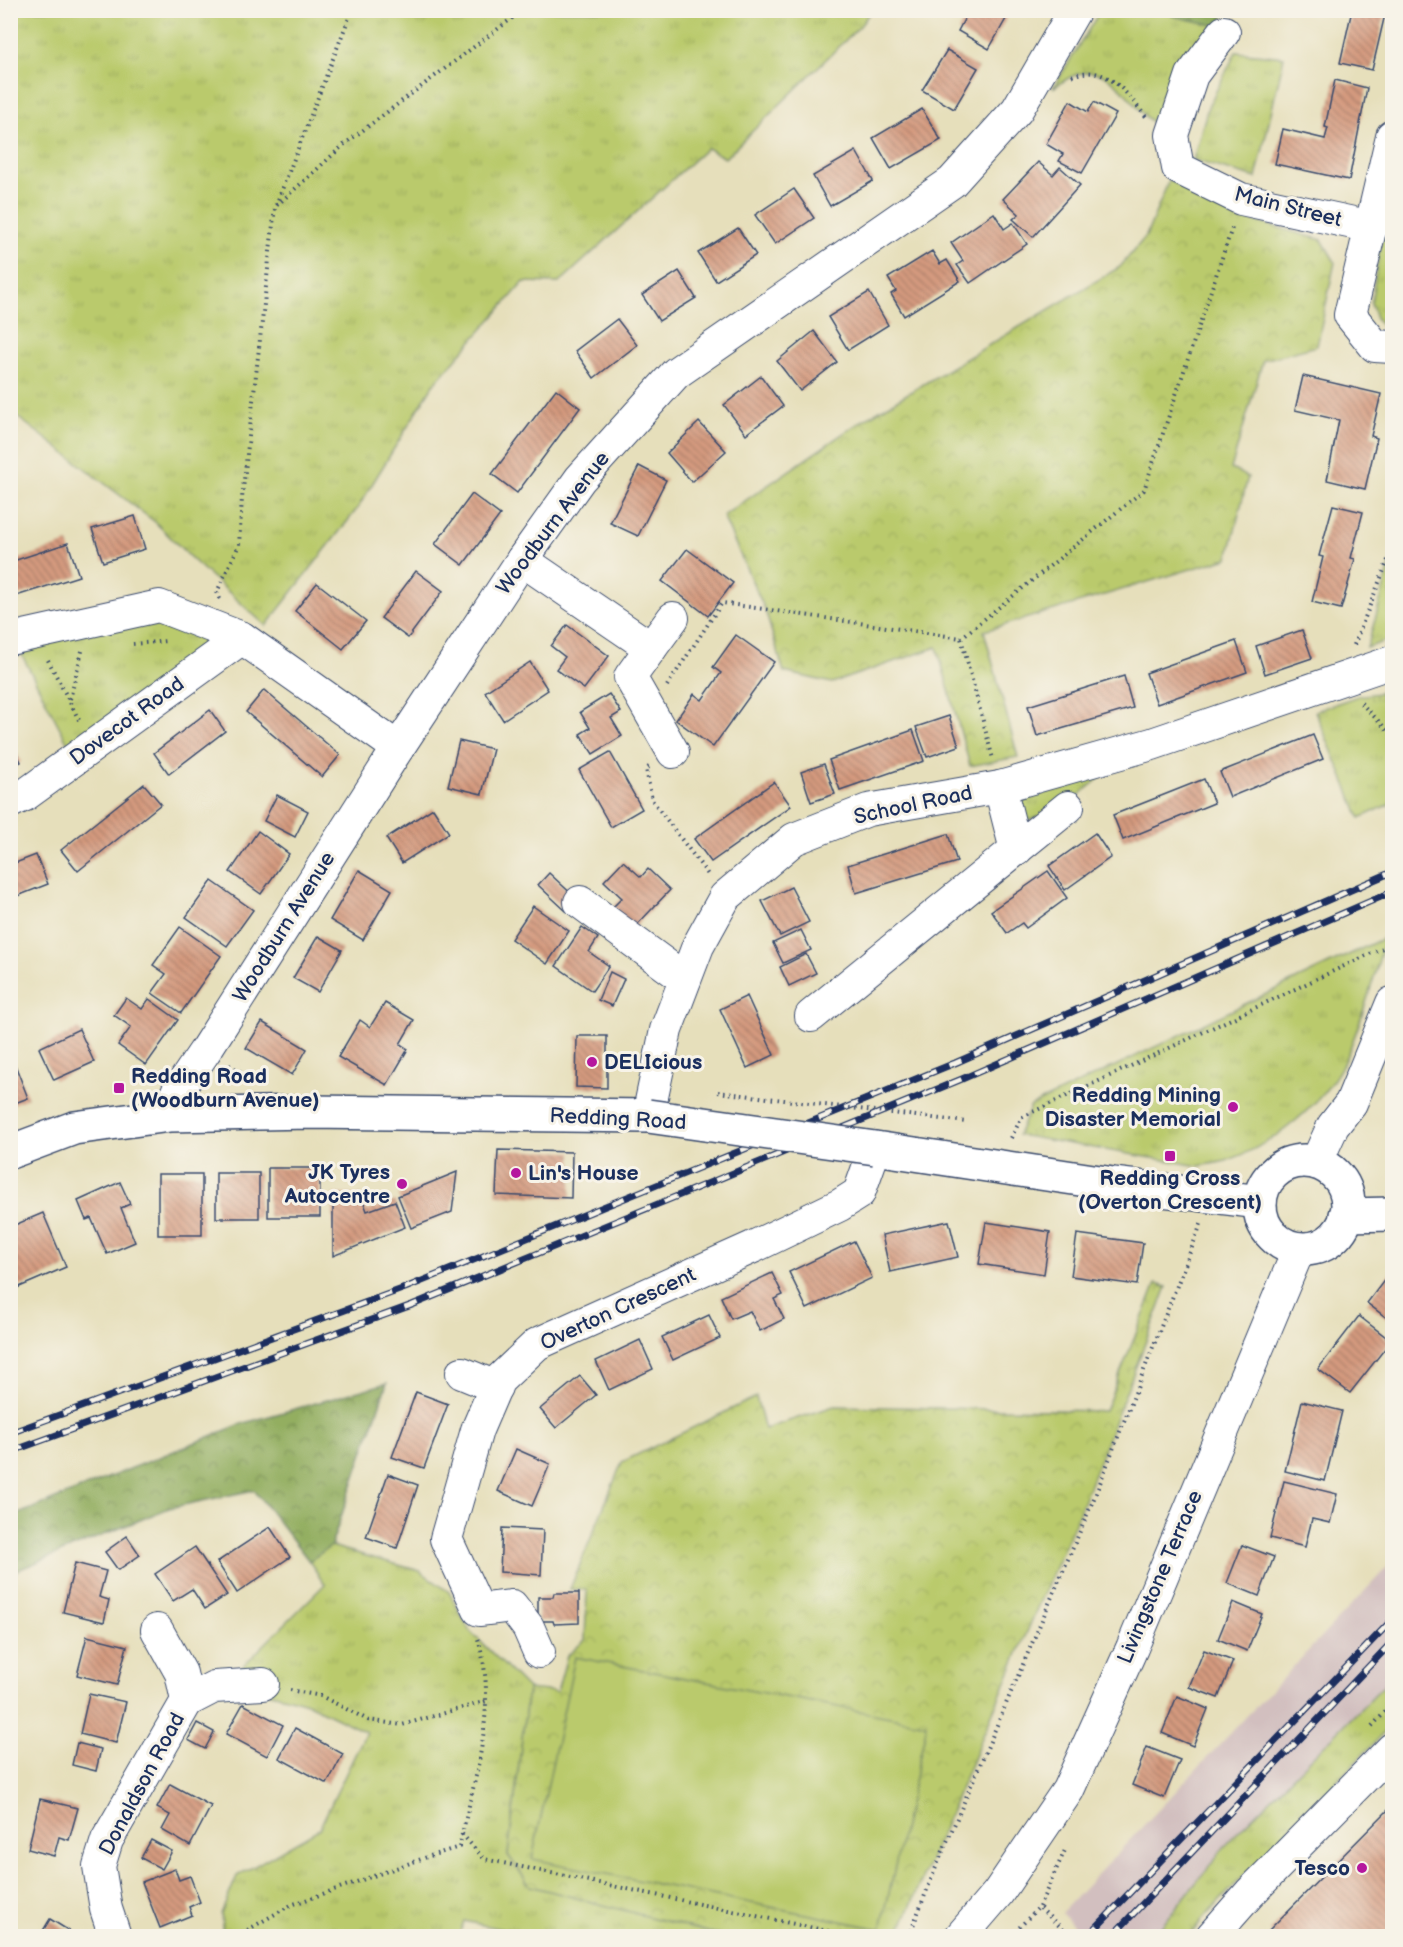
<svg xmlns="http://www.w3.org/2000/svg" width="1403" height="1947" viewBox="0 0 1403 1947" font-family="'Balsamiq Sans',sans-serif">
<defs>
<pattern id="grass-tufts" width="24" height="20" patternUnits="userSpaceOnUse" patternTransform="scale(1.5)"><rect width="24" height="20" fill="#baca6c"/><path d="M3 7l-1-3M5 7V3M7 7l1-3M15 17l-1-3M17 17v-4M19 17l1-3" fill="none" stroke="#9fae60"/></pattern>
<pattern id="forest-crowns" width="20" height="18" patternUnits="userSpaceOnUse" patternTransform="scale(1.5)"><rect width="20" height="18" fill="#93ae60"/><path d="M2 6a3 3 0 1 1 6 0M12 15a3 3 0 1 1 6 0" fill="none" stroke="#778e52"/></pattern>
<pattern id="park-crowns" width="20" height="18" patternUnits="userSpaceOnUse" patternTransform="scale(1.5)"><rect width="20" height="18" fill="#baca6c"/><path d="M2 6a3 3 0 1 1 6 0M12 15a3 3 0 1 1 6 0" fill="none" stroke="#9fae60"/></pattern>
<pattern id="building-back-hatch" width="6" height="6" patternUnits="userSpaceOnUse" patternTransform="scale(1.5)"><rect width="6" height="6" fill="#d49a7e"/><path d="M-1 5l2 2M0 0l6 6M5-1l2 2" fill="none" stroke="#ab7e6a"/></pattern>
</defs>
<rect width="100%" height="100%" fill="#f7f3e8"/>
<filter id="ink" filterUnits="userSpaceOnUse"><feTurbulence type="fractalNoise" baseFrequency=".0167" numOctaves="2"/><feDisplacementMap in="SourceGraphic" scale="12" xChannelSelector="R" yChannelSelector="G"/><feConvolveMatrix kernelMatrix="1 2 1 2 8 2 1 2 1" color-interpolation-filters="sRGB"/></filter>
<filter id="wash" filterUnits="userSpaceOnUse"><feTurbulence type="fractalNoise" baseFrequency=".008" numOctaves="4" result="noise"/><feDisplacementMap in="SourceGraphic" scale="24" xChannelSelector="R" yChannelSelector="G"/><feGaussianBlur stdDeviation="1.35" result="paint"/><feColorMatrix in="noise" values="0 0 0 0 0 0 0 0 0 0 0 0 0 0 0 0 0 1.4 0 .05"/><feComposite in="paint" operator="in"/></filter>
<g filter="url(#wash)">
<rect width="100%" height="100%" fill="#e6dfbb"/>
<path fill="#d2bfbf" d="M 1392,1562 L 1392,1677 L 1229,1841 L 1154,1936 L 1084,1936 L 1061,1913 Z"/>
<g fill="url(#grass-tufts)" stroke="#6a7c65" stroke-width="1.5">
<path d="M 10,11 L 11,10 L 871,11 L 860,26 L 725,158 L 707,148 L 559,283 L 524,282 L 433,385 L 357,509 L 266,626 L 192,559 L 155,522 L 11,412 Z"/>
<path d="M 1100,11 L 1172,11 L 1172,16 L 1219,26 L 1172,135 C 1163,129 1153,124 1145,116 C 1126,95 1106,61 1073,76 C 1066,79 1059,84 1053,88 Z"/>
<path d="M 1236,52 L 1284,57 L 1256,178 L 1193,160 L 1208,107 Z"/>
<path d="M 1392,189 L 1392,335 L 1387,333 L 1376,318 L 1371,303 L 1383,229 Z"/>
<path d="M 1392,559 L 1392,638 L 1367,648 Z"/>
<path d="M 159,606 L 242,638 L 76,759 L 13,638 Z"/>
<path d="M 1392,691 L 1392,803 L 1360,818 L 1315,711 L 1358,696 Z"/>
<path d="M 1107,772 L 1074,799 L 1053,812 L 1019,824 L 1012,796 Z"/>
<path d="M 1386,937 C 1374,975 1363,1019 1347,1055 C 1328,1101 1274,1145 1226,1161 C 1218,1163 1208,1164 1199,1166 L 1018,1135 L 1031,1106 Z"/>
<path d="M 331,1546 L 420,1571 L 449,1592 L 469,1630 L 528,1689 L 508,1855 L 530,1885 L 723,1936 L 533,1936 L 464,1921 L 459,1936 L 223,1936 L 221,1914 L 237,1876 L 319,1829 L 366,1732 L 304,1702 L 228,1681 L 325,1584 L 309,1561 Z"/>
<path d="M 1392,1677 L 1392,1725 L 1231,1889 L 1201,1921 L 1190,1936 L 1154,1936 L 1229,1841 Z"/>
</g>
<g fill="url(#forest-crowns)" stroke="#576e5f" stroke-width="1.5">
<path d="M 1172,11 L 1226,11 L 1219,26 L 1172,16 Z"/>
<path d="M 387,1383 L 331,1546 L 309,1561 L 254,1490 L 169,1508 L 11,1573 L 11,1517 L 241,1424 Z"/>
</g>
<g fill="url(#park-crowns)" stroke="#6a7c65" stroke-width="1.5">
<path d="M 1169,180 L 1236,216 L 1322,240 L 1335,262 L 1317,346 L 1263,360 L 1231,469 L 1248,477 L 1228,558 L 984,631 L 1018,757 L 970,766 L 937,647 L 832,683 L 784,672 L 765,610 L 723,516 L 860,422 L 1120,267 L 1146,236 Z"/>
<path d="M 1156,1284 L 1167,1287 L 1075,1523 L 1038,1606 L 898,1936 L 723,1936 L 530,1886 L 508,1855 L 528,1689 L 557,1692 L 567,1656 L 585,1640 L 587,1590 L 570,1589 L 622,1462 L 756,1397 L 765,1429 L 834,1406 L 1105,1411 Z"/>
</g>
<path fill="#baca6c" stroke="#6a7c65" stroke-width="1.5" d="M 575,1657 L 927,1724 L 881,1929 L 532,1859 Z"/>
<g id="blocks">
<g fill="url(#building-back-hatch)">
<path d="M 969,10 L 1011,10 L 989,49 L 958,31 Z"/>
<path d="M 1352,10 L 1386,10 L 1372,70 L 1340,63 Z"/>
<path d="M 947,50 L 978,68 L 954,109 L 922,90 Z"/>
<path d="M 1335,80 L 1367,88 L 1349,180 L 1275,164 L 1283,129 L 1325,139 L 1328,128 L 1325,127 Z"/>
<path d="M 1070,101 L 1088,112 L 1094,102 L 1116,114 L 1082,173 L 1059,161 L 1063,154 L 1046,144 Z"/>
<path d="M 922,109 L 941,140 L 891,169 L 873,138 Z"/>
<path d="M 856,151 L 873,181 L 830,206 L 813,176 Z"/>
<path d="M 1038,162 L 1053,175 L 1060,167 L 1080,185 L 1033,237 L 1013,219 L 1019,214 L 1003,199 Z"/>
<path d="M 794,189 L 814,218 L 775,244 L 755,215 Z"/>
<path d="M 994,213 L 1004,229 L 1013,223 L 1027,244 L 970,283 L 957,265 L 963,261 L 951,243 Z"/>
<path d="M 738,228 L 756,255 L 716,281 L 698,253 Z"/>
<path d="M 932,251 L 940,264 L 947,260 L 960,281 L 904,316 L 891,294 L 896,291 L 888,278 Z"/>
<path d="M 679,271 L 696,298 L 659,321 L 642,295 Z"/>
<path d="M 869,292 L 888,325 L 848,350 L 828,317 Z"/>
<path d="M 617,319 L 637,345 L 594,378 L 575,351 Z"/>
<path d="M 814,331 L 837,362 L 800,391 L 777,361 Z"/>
<path d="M 761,376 L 783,406 L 746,434 L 724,405 Z"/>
<path d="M 1303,376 L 1381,394 L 1371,436 L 1377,438 L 1365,489 L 1327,480 L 1339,420 L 1295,410 Z"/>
<path d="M 556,389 L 580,408 L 517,493 L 492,474 Z"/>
<path d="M 699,422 L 726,451 L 692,482 L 667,453 Z"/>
<path d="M 639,466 L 666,480 L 638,536 L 610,523 Z"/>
<path d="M 472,494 L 500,515 L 463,565 L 435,544 Z"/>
<path d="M 1333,505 L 1363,512 L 1351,558 L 1355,559 L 1341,609 L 1312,602 L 1323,557 L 1319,556 Z"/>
<path d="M 135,516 L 145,549 L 103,562 L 92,529 Z"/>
<path d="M 68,543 L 79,576 L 10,598 L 10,562 Z"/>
<path d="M 687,549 L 733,583 L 708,616 L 662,581 Z"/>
<path d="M 416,571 L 443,591 L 408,638 L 381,618 Z"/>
<path d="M 317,583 L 366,621 L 343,649 L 295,611 Z"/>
<path d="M 567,625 L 609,656 L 584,689 L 556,669 L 565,657 L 551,646 Z"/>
<path d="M 1302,630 L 1312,658 L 1265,674 L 1256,646 Z"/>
<path d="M 736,635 L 774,662 L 713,747 L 676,720 L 694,694 L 702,700 L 721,673 L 713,667 Z"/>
<path d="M 1236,641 L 1247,672 L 1157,704 L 1146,673 Z"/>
<path d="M 530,662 L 548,690 L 503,720 L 485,692 Z"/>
<path d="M 1124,676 L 1133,708 L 1037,736 L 1028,706 Z"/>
<path d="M 264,690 L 340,755 L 322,777 L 246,712 Z"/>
<path d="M 609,694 L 621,712 L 611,718 L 622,736 L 593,754 L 580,734 L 590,728 L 580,712 Z"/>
<path d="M 210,710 L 225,731 L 169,774 L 154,753 Z"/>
<path d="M 949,716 L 959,746 L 927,757 L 916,727 Z"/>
<path d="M 913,730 L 924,761 L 840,790 L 829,760 Z"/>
<path d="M 1313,735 L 1323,759 L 1230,797 L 1220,772 Z"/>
<path d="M 10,740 L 21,762 L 10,767 Z"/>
<path d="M 459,741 L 493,749 L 482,794 L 448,786 Z"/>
<path d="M 610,752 L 642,809 L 611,827 L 579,770 Z"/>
<path d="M 824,764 L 835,794 L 811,802 L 801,772 Z"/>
<path d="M 1204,779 L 1214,803 L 1123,840 L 1113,815 Z"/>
<path d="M 774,782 L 791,806 L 711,862 L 694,839 Z"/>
<path d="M 144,784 L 161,804 L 78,871 L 61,850 Z"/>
<path d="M 277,795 L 308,811 L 295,837 L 264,821 Z"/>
<path d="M 433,808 L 449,833 L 402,863 L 386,838 Z"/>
<path d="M 258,831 L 289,854 L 261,894 L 230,872 Z"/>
<path d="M 1095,833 L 1111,857 L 1065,890 L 1049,866 Z"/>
<path d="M 948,834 L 957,862 L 856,893 L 848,865 Z"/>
<path d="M 36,855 L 48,884 L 10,899 L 10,865 Z"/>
<path d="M 623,861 L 641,877 L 648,869 L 670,890 L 634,928 L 612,908 L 622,898 L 604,881 Z"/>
<path d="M 359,870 L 392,890 L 363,940 L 330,920 Z"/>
<path d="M 1048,871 L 1067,898 L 1026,928 L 1022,923 L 1007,933 L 991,911 Z"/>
<path d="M 549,873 L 577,899 L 566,911 L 538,885 Z"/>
<path d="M 212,881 L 253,910 L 227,946 L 186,917 Z"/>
<path d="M 791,887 L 809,922 L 780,936 L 762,901 Z"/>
<path d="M 533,906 L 569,931 L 547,964 L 511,939 Z"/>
<path d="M 180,927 L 221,956 L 181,1013 L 152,993 L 166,974 L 153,965 Z"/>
<path d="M 582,927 L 598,938 L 589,952 L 609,966 L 592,991 L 556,966 Z"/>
<path d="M 801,930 L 811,950 L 783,963 L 773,943 Z"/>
<path d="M 318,936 L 342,950 L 318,992 L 293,978 Z"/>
<path d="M 806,954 L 816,973 L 789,986 L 780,967 Z"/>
<path d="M 610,972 L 624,979 L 612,1006 L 598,1000 Z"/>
<path d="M 747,996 L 774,1055 L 747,1068 L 720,1009 Z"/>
<path d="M 126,998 L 142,1009 L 149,999 L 178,1020 L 146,1065 L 118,1045 L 131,1027 L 114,1015 Z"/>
<path d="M 385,1003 L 414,1020 L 400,1044 L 408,1049 L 387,1085 L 338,1057 L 360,1020 L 370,1027 Z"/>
<path d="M 262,1022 L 307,1049 L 292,1075 L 246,1048 Z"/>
<path d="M 79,1029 L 94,1062 L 54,1080 L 39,1048 Z"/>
<path d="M 577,1036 L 607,1036 L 607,1088 L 576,1087 Z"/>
<path d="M 10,1052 L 28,1098 L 10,1105 Z"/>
<path d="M 498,1150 L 572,1152 L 571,1198 L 496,1195 Z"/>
<rect x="268" y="1168" width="52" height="49"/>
<path d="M 457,1172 L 452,1212 L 411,1228 L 398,1196 Z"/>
<rect x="216" y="1173" width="43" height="45"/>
<rect x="158" y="1174" width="44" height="61"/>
<path d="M 120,1182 L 130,1204 L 121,1208 L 135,1242 L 107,1254 L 91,1218 L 86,1220 L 78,1201 Z"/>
<path d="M 333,1194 L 361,1195 L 367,1211 L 395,1201 L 405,1227 L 333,1256 Z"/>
<path d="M 43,1213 L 66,1267 L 10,1291 L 10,1227 Z"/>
<path d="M 949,1221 L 958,1257 L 890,1272 L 882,1235 Z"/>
<path d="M 986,1222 L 1050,1232 L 1044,1274 L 979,1264 Z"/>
<path d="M 1077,1234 L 1143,1243 L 1137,1285 L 1071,1276 Z"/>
<path d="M 854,1241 L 872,1278 L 807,1309 L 789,1272 Z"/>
<path d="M 1392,1270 L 1392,1322 L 1367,1303 Z"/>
<path d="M 772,1273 L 783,1295 L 774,1299 L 784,1319 L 760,1331 L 750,1311 L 731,1319 L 721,1297 Z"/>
<path d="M 709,1315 L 720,1338 L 673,1360 L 662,1337 Z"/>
<path d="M 1359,1316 L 1391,1341 L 1350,1393 L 1318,1369 Z"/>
<path d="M 640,1340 L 653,1369 L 609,1390 L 596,1361 Z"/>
<path d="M 580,1376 L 596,1395 L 556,1428 L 540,1409 Z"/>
<path d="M 416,1392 L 448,1404 L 424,1468 L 392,1457 Z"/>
<path d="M 1302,1401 L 1342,1411 L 1325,1481 L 1285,1471 Z"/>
<path d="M 516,1449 L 550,1464 L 532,1506 L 498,1491 Z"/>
<path d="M 388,1474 L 418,1485 L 397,1548 L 366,1537 Z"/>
<path d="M 1284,1481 L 1337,1494 L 1330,1523 L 1312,1519 L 1305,1547 L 1270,1538 Z"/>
<path d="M 270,1527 L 290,1557 L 237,1593 L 217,1562 Z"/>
<path d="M 502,1528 L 543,1530 L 541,1575 L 500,1572 Z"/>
<path d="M 127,1536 L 140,1555 L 118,1570 L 105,1552 Z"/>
<path d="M 1242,1545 L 1274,1557 L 1259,1596 L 1227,1583 Z"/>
<path d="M 195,1547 L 227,1595 L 205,1609 L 192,1589 L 173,1601 L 155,1574 Z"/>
<path d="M 75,1563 L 106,1571 L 99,1597 L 109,1600 L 104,1622 L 63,1612 Z"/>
<path d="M 554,1593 L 579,1593 L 579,1623 L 554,1624 L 553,1621 L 538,1621 L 538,1597 L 553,1597 Z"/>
<path d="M 1233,1602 L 1262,1614 L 1247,1651 L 1218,1639 Z"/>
<path d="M 87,1636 L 127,1646 L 117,1685 L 77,1675 Z"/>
<path d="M 1204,1650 L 1233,1661 L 1218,1698 L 1189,1687 Z"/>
<path d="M 89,1694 L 126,1702 L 116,1743 L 80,1734 Z"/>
<path d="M 1177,1696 L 1208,1709 L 1193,1746 L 1162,1733 Z"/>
<path d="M 243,1704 L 283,1725 L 267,1756 L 226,1734 Z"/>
<path d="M 197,1723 L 214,1732 L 205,1749 L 188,1740 Z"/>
<path d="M 295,1728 L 343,1754 L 327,1784 L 279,1758 Z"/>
<path d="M 77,1743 L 101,1749 L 96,1771 L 72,1765 Z"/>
<path d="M 1147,1747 L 1180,1760 L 1164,1798 L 1132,1785 Z"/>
<path d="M 170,1784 L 211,1806 L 190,1846 L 162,1830 L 170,1815 L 157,1808 Z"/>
<path d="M 40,1799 L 78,1808 L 69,1840 L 59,1837 L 54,1856 L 28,1849 Z"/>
<path d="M 1392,1806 L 1392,1936 L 1275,1936 L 1269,1930 Z"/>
<path d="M 151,1840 L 172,1851 L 162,1869 L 141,1858 Z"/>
<path d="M 175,1869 L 179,1880 L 190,1876 L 200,1902 L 189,1907 L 192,1915 L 160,1928 L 142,1882 Z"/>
<path d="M 50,1919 L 71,1932 L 68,1936 L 45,1936 L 41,1934 Z"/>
</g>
</g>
</g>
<g filter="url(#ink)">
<use href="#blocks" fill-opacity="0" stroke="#39496c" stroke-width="1.5"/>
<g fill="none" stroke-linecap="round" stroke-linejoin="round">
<g stroke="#39496c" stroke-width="34">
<g id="minor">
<path d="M 1224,32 L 1192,75 L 1172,135 L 1178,168 L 1241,199 L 1372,227"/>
<path d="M 1392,136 L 1350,315 L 1375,346 L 1392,347"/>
<path d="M 522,560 L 651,648 L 630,677 L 673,752"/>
<path d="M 10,639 L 159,606 L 242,638 L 398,748"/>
<path d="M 651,648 L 673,618"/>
<path d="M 1000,787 L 1016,850"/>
<path d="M 10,802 L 25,795 L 242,638"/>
<path d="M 580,902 L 685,979"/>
<path d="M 811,1016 L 1068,807"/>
<path d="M 170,1115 L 177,1092 L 205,1051 L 398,748 L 522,560 L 580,479 L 676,373 L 952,182 L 1017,110 L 1075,10"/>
<path d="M 648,1116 L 666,1030 L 698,946 L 725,897 L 794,839 L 868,810 L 1000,787 L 1152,744 L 1392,662"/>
<path d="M 1316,1163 L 1333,1126 L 1351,1103 L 1392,1003"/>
<path d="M 462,1373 L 496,1387"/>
<path d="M 157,1630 L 181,1673 L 187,1701 L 214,1687 L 263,1684"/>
<path d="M 539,1652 L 528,1627 L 512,1606 L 479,1610 L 446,1539 L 477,1430 L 498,1381 L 537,1344 L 753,1247 L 840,1205 L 859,1193 L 875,1148"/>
<path d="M 115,1936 L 106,1909 L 99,1866 L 107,1840 L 187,1701"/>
<path d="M 961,1936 L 998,1893 L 1068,1790 L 1132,1648 L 1299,1249"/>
<path d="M 1212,1936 L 1250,1893 L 1392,1749"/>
</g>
</g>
<g stroke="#39496c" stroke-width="36">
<g id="major">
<path d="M 875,1148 L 1113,1184 L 1260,1202"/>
<path d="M 10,1152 L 74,1128 L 170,1115 L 309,1112 L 648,1116"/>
<circle cx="1304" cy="1205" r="44"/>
<path d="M 1346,1215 L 1392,1214"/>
</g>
</g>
<g stroke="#39496c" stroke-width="4" stroke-dasharray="1.5 4.5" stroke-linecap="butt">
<path d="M 1072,76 C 1107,62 1127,94 1147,118"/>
<path d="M 276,205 L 352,10"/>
<path d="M 220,599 L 217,592 L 239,545 L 242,498 L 275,207 L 346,143 L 523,10"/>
<path d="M 961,638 L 1144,490 L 1233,225"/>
<path d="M 133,644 L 167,641"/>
<path d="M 1354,645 L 1392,550"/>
<path d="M 48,660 L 80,722"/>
<path d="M 667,686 L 722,603 L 961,638 L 993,759"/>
<path d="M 70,699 L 82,651"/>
<path d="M 1361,703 L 1392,735"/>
<path d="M 649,767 L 646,769 L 652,800 L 709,876"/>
<path d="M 229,1065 L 259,1082"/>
<path d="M 1011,1138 L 1022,1117 L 1389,945"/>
<path d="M 290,1690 L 321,1696 L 368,1720 L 402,1725 L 487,1701"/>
<path d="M 1372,1726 L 1392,1705"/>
<path d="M 462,1834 L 484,1859 L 852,1936"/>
<path d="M 1039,1907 L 1066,1848"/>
<path d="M 237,1936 L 291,1905 L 427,1857 L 459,1847 C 474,1781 499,1707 478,1639"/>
<path d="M 909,1936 L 934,1872 L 1093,1501 L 1201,1224"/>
<path d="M 1011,1936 L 1039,1907 L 1070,1936"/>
<path d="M 1177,1936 L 1183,1929"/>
</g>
<use href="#minor" stroke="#fff" stroke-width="32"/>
<use href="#major" stroke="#fff" stroke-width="33"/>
<g stroke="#1b2f5e" stroke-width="7">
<g id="rail">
<path d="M 10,1433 L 405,1288 L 955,1063 L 1392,872"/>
<path d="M 10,1452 L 412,1305 L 962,1079 L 1392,892"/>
<path d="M 1088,1936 L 1392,1620"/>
<path d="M 1112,1936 L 1392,1642"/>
</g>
</g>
<use href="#rail" stroke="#f7f3e8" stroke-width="4.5" stroke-dasharray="14" stroke-linecap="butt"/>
<g stroke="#39496c" stroke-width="36" stroke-linecap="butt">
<path id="major-bridge" d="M 648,1116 L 875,1148"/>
</g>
<path stroke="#39496c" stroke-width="4" stroke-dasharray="1.5 4.5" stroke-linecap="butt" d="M 718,1092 L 966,1122"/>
<use href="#major-bridge" stroke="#fff" stroke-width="33"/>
</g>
</g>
<g fill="#b5179e" stroke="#f7f3e8" stroke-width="2">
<circle cx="592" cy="1062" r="6"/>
<rect x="113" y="1082" width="12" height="12" rx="3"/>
<circle cx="1233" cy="1107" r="6"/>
<rect x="1164" y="1150" width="12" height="12" rx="3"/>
<circle cx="516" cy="1173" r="6"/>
<circle cx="402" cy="1184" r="6"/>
<circle cx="1362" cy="1868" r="6"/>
</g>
<g text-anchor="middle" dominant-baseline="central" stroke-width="6" stroke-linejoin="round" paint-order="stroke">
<g font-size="21" fill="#1b2f5e" stroke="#f7f3e8">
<text transform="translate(1288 207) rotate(14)">Main Street</text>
<text transform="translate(553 523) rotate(-53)">Woodburn Avenue</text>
<text transform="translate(127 721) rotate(-36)">Dovecot Road</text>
<text transform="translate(913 805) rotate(-12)">School Road</text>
<text transform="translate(284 927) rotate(-58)">Woodburn Avenue</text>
<text transform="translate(618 1119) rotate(3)">Redding Road</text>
<text transform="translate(618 1309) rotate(-25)">Overton Crescent</text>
<text transform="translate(1160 1577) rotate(-67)">Livingstone Terrace</text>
<text transform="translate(142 1784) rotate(-62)">Donaldson Road</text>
</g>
<g font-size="21" font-weight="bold" fill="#1b2f5e" stroke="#f7f3e8" text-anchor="start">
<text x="604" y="1062">DELIcious</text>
<text x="131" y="1076">Redding Road<tspan x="131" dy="24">(Woodburn Avenue)</tspan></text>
<text x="1221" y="1095" text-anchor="end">Redding Mining<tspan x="1221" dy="24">Disaster Memorial</tspan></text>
<text x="390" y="1172" text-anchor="end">JK Tyres<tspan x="390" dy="24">Autocentre</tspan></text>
<text x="528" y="1173">Lin's House</text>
<text x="1170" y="1178" text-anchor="middle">Redding Cross<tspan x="1170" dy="24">(Overton Crescent)</tspan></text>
<text x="1350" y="1868" text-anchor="end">Tesco</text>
</g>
</g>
<rect width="1403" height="1947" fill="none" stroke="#f7f3e8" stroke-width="36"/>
</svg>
